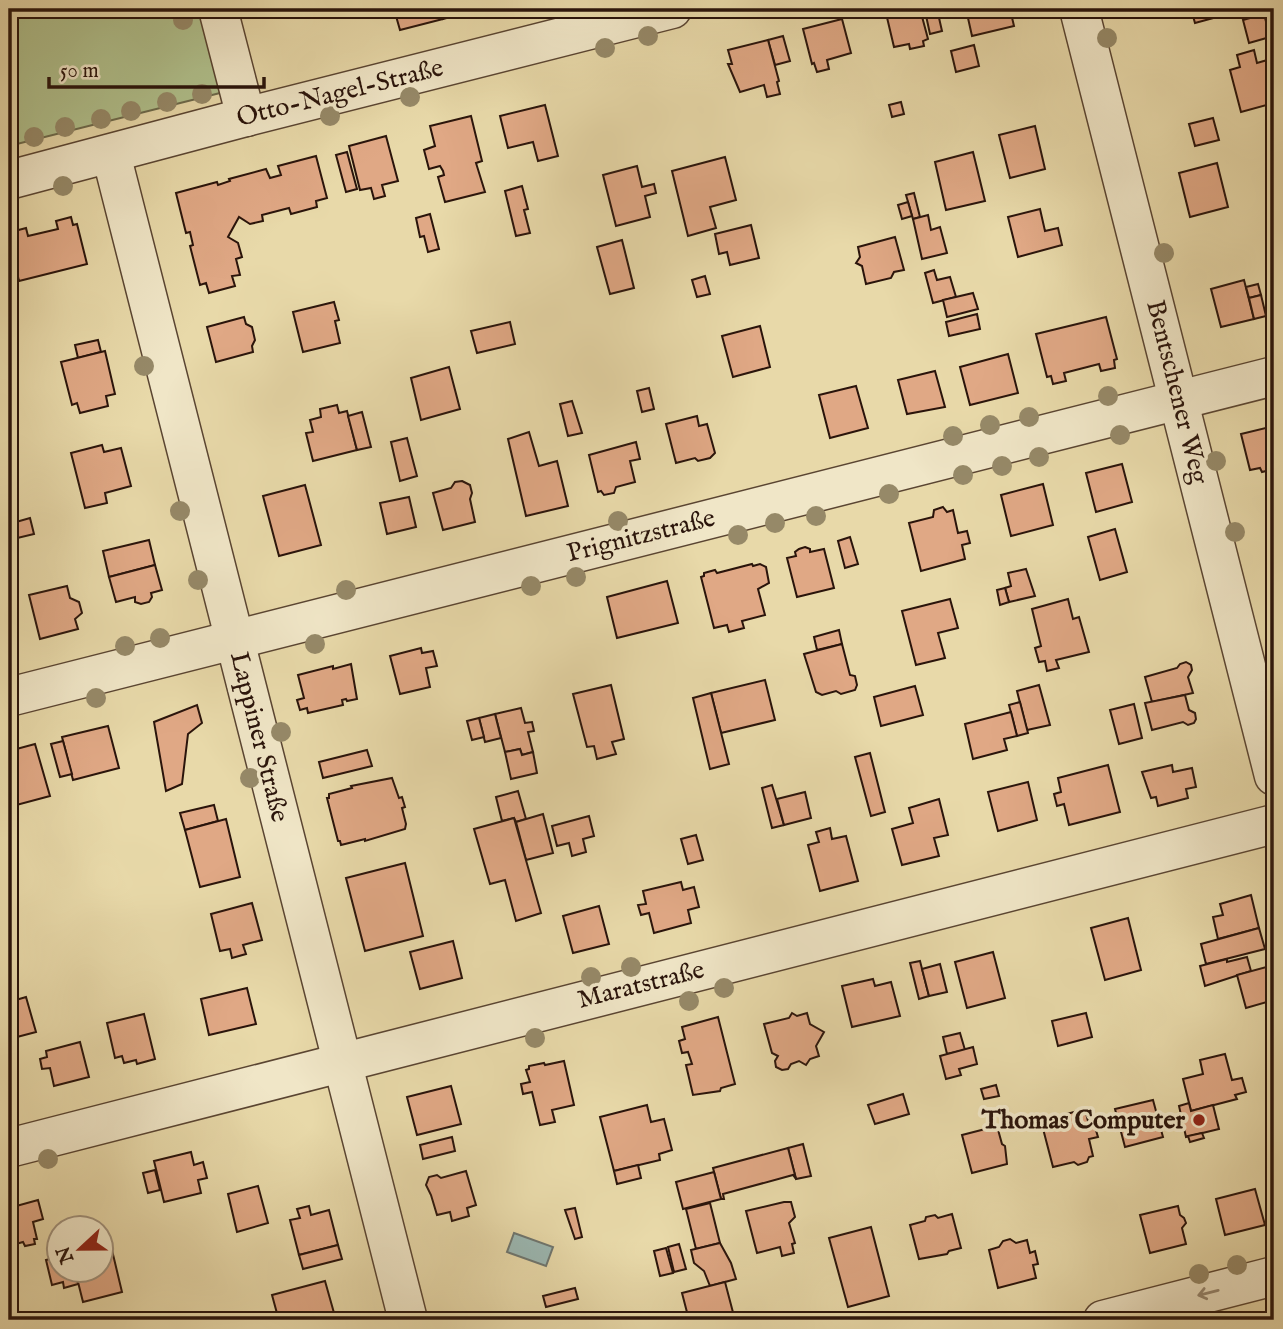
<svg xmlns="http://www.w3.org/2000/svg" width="1283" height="1329" viewBox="0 0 1283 1329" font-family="'IM FELL English',serif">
<rect width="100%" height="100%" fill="#e8d9a9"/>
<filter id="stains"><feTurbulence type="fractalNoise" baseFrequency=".00286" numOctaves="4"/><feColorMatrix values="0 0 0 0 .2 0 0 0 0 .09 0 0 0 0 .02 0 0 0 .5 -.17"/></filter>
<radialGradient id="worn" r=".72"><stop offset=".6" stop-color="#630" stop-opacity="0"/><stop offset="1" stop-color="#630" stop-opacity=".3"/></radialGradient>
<path fill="#b0c08c" stroke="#6d6a4c" stroke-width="2" d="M 9,9 L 207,9 L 228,91 L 9,146 Z"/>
<path fill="#9bb8b3" stroke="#6e7670" stroke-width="2" d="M 514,1233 L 553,1247 L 546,1266 L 507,1252 Z"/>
<g fill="#e0a885" stroke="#2a140b" stroke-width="2">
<path d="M 394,9 L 441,9 L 443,19 L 400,30 Z"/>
<path d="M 441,9 L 457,9 L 458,15 L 443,19 Z"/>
<path d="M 885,9 L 920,9 L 928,39 L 923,41 L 924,46 L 910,49 L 909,44 L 894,47 Z"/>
<path d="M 937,9 L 942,31 L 930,34 L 925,11 Z"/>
<path d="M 966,9 L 1010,9 L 1014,26 L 972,36 Z"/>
<path d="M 1191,9 L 1243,9 L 1243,10 L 1195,23 Z"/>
<path d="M 1264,14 L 1270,37 L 1249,43 L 1243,20 Z"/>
<path d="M 1274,17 L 1274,31 L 1269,33 L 1266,19 Z"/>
<path d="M 842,19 L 851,53 L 827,60 L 829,69 L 817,72 L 814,63 L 812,64 L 803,29 Z"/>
<path d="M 783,36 L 790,61 L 775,65 L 768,40 Z"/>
<path d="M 768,40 L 779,81 L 777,82 L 780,94 L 767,97 L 764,85 L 740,92 L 728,64 L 732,64 L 728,50 Z"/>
<path d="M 974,45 L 979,66 L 956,72 L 951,51 Z"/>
<path d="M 1254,50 L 1257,63 L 1274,58 L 1274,103 L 1241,112 L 1230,70 L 1240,67 L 1237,55 Z"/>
<path d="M 901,102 L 904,114 L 892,117 L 889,105 Z"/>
<path d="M 545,105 L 558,156 L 538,161 L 533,142 L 508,148 L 500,116 Z"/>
<path d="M 471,116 L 482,161 L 476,163 L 485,192 L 445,202 L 438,177 L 444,175 L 443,171 L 440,166 L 429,169 L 424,150 L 435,146 L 430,126 Z"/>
<path d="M 1213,118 L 1219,140 L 1195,146 L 1189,124 Z"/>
<path d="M 1035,126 L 1045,169 L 1010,178 L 999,135 Z"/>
<path d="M 1274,126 L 1274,141 L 1270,142 L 1267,128 Z"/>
<path d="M 386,136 L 398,181 L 382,185 L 385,196 L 374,199 L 371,188 L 360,190 L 349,146 Z"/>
<path d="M 347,152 L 357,189 L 346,192 L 336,155 Z"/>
<path d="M 973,152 L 985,201 L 946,210 L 935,162 Z"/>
<path d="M 316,156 L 327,198 L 316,201 L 317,207 L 291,214 L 289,208 L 262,215 L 263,221 L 250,224 L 239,217 L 228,237 L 238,243 L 242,257 L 236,259 L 240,275 L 232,276 L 235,286 L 209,293 L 206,283 L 200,285 L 190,246 L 193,245 L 190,232 L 186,233 L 176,193 L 217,182 L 218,185 L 230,181 L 229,179 L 266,169 L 270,178 L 281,175 L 278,166 Z"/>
<path d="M 725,157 L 736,200 L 710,207 L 716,228 L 688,236 L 672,171 Z"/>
<path d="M 1217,163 L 1228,207 L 1190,217 L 1179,173 Z"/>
<path d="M 637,166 L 642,187 L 654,184 L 656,193 L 645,196 L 650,217 L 616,226 L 603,175 Z"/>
<path d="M 522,186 L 528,209 L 524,210 L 530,233 L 516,236 L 505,191 Z"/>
<path d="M 914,193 L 920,217 L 913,219 L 906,195 Z"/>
<path d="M 908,202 L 912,216 L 902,219 L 898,205 Z"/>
<path d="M 1040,209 L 1045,231 L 1058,228 L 1062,245 L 1018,257 L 1008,217 Z"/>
<path d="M 430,214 L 439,249 L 428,252 L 424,236 L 420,237 L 416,218 Z"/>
<path d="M 928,215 L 931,230 L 940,227 L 947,253 L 922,259 L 913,219 Z"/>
<path d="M 71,217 L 73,225 L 77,224 L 87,264 L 19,281 L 9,241 L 13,240 L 11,232 L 26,228 L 28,236 L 58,229 L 56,221 Z"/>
<path d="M 751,225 L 759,258 L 730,265 L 727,252 L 719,254 L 715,234 Z"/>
<path d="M 895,237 L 904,270 L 894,272 L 891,278 L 866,284 L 862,266 L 856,263 L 860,257 L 858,247 Z"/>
<path d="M 622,240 L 634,288 L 610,294 L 597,247 Z"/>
<path d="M 934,270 L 937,280 L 950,277 L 956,297 L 933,303 L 925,273 Z"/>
<path d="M 705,276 L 710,294 L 697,297 L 692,280 Z"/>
<path d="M 1244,280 L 1254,319 L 1221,327 L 1211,289 Z"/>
<path d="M 1258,284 L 1261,295 L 1249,298 L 1246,287 Z"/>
<path d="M 973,293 L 978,309 L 947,317 L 943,300 Z"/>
<path d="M 1261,295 L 1266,316 L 1254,319 L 1249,298 Z"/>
<path d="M 334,302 L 339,320 L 335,321 L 340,343 L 303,352 L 293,312 Z"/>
<path d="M 977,314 L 980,329 L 949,336 L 946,322 Z"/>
<path d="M 244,317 L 246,324 L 252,327 L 255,340 L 252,346 L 253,352 L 216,362 L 207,327 Z"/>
<path d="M 1106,317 L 1117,359 L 1114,360 L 1115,368 L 1101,371 L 1099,364 L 1064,373 L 1066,381 L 1053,384 L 1051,376 L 1047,377 L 1036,334 Z"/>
<path d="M 510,322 L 515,344 L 477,353 L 471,331 Z"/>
<path d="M 760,326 L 770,367 L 733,377 L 722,336 Z"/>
<path d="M 98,340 L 101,352 L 78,358 L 75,345 Z"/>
<path d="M 105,351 L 115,394 L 106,396 L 108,406 L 80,413 L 77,403 L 72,405 L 61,362 Z"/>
<path d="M 1008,354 L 1018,393 L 970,405 L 960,367 Z"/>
<path d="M 449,367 L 460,409 L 421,420 L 411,378 Z"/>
<path d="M 935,371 L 945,407 L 907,414 L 898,380 Z"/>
<path d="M 856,386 L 868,428 L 830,438 L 819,395 Z"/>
<path d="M 649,388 L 654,409 L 642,412 L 637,391 Z"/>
<path d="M 572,401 L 582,433 L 568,436 L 560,404 Z"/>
<path d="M 337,405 L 339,413 L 347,411 L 357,450 L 313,461 L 306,433 L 313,432 L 310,420 L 321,417 L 320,409 Z"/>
<path d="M 362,412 L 371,447 L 357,450 L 348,416 Z"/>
<path d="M 697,416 L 699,426 L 707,424 L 715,453 L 710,458 L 698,461 L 695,458 L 676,463 L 666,424 Z"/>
<path d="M 1274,426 L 1274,469 L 1262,472 L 1260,468 L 1250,470 L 1241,434 Z"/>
<path d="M 529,432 L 539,466 L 557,461 L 568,506 L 526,516 L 508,439 Z"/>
<path d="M 407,438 L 417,476 L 400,481 L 391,442 Z"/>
<path d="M 636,442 L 640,459 L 630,461 L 635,482 L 616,487 L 614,493 L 604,495 L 601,491 L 598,492 L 589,455 Z"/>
<path d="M 102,445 L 104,452 L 121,448 L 131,486 L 105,493 L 107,503 L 85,508 L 71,453 Z"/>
<path d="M 1122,464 L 1132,502 L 1096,512 L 1086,473 Z"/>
<path d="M 462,481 L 470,485 L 472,493 L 470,499 L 475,522 L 443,530 L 433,493 L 451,488 L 455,482 Z"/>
<path d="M 1043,484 L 1053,525 L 1011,536 L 1001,495 Z"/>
<path d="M 305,485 L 321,545 L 279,556 L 263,496 Z"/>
<path d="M 409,497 L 416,527 L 387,534 L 380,503 Z"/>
<path d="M 943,507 L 947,512 L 953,510 L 958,533 L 967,531 L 970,543 L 962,545 L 965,559 L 921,571 L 909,523 L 933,517 L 934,510 Z"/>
<path d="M 30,518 L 34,534 L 9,540 L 9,524 Z"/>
<path d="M 1115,529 L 1127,572 L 1100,580 L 1088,537 Z"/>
<path d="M 850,537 L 858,564 L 845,568 L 838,541 Z"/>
<path d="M 149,540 L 155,565 L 109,577 L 103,551 Z"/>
<path d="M 805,547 L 810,549 L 810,552 L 824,549 L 834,588 L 797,597 L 787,558 L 796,556 L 795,552 L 799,549 Z"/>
<path d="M 752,564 L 753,566 L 760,564 L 766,567 L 769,583 L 758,589 L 765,615 L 742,621 L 744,628 L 729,632 L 727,625 L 714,628 L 701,577 L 704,576 L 704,573 L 715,570 L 717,573 Z"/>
<path d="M 155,565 L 162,590 L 151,593 L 152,597 L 149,602 L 141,604 L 135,602 L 135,597 L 116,602 L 109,577 Z"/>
<path d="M 1026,569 L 1035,596 L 1009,602 L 1005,588 L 1011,586 L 1008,573 Z"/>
<path d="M 667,581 L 678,623 L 617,638 L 607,597 Z"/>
<path d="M 67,586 L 70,598 L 79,602 L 82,613 L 75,619 L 78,629 L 40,639 L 29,595 Z"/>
<path d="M 1005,588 L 1009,602 L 1000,605 L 997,590 Z"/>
<path d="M 950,599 L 958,628 L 938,633 L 945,658 L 916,665 L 902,611 Z"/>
<path d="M 1068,599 L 1073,619 L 1079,617 L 1089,652 L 1056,660 L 1059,668 L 1047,671 L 1045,661 L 1039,662 L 1035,648 L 1041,646 L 1032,609 Z"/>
<path d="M 839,630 L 842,644 L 817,650 L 814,637 Z"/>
<path d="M 842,644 L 850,675 L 855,676 L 857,685 L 855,690 L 841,694 L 836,691 L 822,695 L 816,692 L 804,654 Z"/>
<path d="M 421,648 L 422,653 L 433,651 L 437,666 L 426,668 L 430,687 L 400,694 L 390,656 Z"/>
<path d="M 1186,662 L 1191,665 L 1192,670 L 1188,677 L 1193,693 L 1152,702 L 1145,677 L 1177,668 L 1180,664 Z"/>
<path d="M 351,664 L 357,699 L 347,701 L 346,699 L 342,700 L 343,705 L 308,713 L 307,708 L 300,710 L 297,700 L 304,698 L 298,675 L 333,666 L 333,669 Z"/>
<path d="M 765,680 L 775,720 L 721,733 L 711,693 Z"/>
<path d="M 611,685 L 624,739 L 612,742 L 616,754 L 597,759 L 594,746 L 587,747 L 573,694 Z"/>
<path d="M 1039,685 L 1050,725 L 1027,730 L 1017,691 Z"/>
<path d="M 915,686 L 923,715 L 881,726 L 874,697 Z"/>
<path d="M 711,693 L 729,764 L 710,769 L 693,698 Z"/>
<path d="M 1185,695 L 1189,710 L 1195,713 L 1196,719 L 1194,723 L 1188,725 L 1183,722 L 1152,730 L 1145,703 Z"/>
<path d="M 1020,702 L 1028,733 L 1017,736 L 1009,705 Z"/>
<path d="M 1134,704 L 1142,738 L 1119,744 L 1110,710 Z"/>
<path d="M 197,705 L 202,723 L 188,734 L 182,784 L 166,791 L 154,722 Z"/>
<path d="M 521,708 L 525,723 L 532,722 L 534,731 L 528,732 L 533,752 L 522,755 L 520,749 L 505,752 L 495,714 Z"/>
<path d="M 1011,712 L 1017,736 L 1004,739 L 1007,750 L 973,759 L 965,724 Z"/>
<path d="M 495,714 L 501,738 L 485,742 L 479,718 Z"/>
<path d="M 479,718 L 484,737 L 472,740 L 467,721 Z"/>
<path d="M 108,726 L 119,768 L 73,780 L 62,737 Z"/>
<path d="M 63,741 L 72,774 L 60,777 L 51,744 Z"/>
<path d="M 35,744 L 50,796 L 9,807 L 9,751 Z"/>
<path d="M 520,749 L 522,755 L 533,752 L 537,773 L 511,779 L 505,752 Z"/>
<path d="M 367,750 L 372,766 L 323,778 L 319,762 Z"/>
<path d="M 870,753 L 885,812 L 871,816 L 855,757 Z"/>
<path d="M 1108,765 L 1120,812 L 1069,825 L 1064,804 L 1057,806 L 1054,794 L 1061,792 L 1058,778 Z"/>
<path d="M 1172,765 L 1173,772 L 1192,768 L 1196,787 L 1186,789 L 1188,798 L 1158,806 L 1156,797 L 1151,798 L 1142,772 Z"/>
<path d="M 392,778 L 399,798 L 402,797 L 405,807 L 402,808 L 406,824 L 405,829 L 365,841 L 365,839 L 341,845 L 340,841 L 338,841 L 327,798 L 329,798 L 329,794 L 352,788 L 351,786 Z"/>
<path d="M 1028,782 L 1037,820 L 998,831 L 988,792 Z"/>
<path d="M 772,785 L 784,825 L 772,828 L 762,788 Z"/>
<path d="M 518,791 L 526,819 L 516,822 L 514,818 L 502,821 L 496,797 Z"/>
<path d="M 805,792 L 811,818 L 784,825 L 777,799 Z"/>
<path d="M 939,799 L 948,835 L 934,838 L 939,856 L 902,865 L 892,829 L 913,823 L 909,808 Z"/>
<path d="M 214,805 L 218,821 L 185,830 L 180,813 Z"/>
<path d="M 543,814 L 553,853 L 526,860 L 516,822 Z"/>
<path d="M 589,816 L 594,836 L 583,839 L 586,852 L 572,856 L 569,843 L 557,846 L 552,826 Z"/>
<path d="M 514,818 L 541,913 L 516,921 L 505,880 L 490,884 L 474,829 Z"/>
<path d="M 226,819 L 240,877 L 200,887 L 185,830 Z"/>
<path d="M 830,828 L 832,839 L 846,836 L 858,881 L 820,891 L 808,845 L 819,842 L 816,832 Z"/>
<path d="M 696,835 L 703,860 L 688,864 L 681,839 Z"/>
<path d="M 405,863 L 423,936 L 365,951 L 346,878 Z"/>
<path d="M 681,882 L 683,890 L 694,887 L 699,907 L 688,910 L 691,923 L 654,933 L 649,913 L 641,915 L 638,905 L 646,904 L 643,891 Z"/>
<path d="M 1251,895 L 1259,928 L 1218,939 L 1213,917 L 1223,915 L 1220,904 Z"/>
<path d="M 252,903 L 262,940 L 243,945 L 246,954 L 232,958 L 230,949 L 220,951 L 211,914 Z"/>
<path d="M 599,906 L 609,944 L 573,953 L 563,916 Z"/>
<path d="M 1128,918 L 1141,970 L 1105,980 L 1091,928 Z"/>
<path d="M 1259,928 L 1265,949 L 1206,964 L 1201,944 Z"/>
<path d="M 453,941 L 462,978 L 420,989 L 410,952 Z"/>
<path d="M 993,952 L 1005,998 L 967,1008 L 955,962 Z"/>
<path d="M 1247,957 L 1251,971 L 1205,986 L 1200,966 L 1227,959 L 1227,962 Z"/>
<path d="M 920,961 L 929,996 L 919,999 L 910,963 Z"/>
<path d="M 940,964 L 947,992 L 929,996 L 922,969 Z"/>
<path d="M 1274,965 L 1274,1000 L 1246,1008 L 1237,975 Z"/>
<path d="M 873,979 L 875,986 L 891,982 L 900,1016 L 852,1027 L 842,986 Z"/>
<path d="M 247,988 L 256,1024 L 209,1035 L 201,999 Z"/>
<path d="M 26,997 L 36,1032 L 17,1037 L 9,1002 Z"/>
<path d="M 792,1013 L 797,1016 L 807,1013 L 810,1024 L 824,1032 L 816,1046 L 819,1056 L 810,1059 L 806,1065 L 799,1061 L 791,1064 L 788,1069 L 782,1070 L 776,1067 L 775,1061 L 778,1056 L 772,1053 L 764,1024 L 789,1018 Z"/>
<path d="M 1086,1013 L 1092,1037 L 1058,1046 L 1052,1021 Z"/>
<path d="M 144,1014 L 155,1059 L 137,1064 L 136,1060 L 124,1063 L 122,1056 L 115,1058 L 107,1023 Z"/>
<path d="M 718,1017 L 735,1084 L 721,1088 L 720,1091 L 693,1095 L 686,1065 L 692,1064 L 688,1052 L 682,1053 L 679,1041 L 685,1039 L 682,1027 Z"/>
<path d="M 960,1033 L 965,1050 L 947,1054 L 943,1037 Z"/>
<path d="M 80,1042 L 89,1077 L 54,1086 L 50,1068 L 42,1069 L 40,1059 L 47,1057 L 46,1051 Z"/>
<path d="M 973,1047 L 977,1064 L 959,1069 L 961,1075 L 946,1079 L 940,1056 Z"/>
<path d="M 1225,1054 L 1232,1080 L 1242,1078 L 1246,1092 L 1235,1095 L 1237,1099 L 1191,1111 L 1183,1079 L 1203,1074 L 1200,1060 Z"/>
<path d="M 564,1061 L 574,1105 L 552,1110 L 555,1122 L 540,1125 L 532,1092 L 523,1094 L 521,1084 L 530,1082 L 526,1070 L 529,1069 L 529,1066 L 544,1063 L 545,1065 Z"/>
<path d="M 996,1085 L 999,1096 L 984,1099 L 981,1089 Z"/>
<path d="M 451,1086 L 461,1124 L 417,1135 L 407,1097 Z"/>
<path d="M 903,1094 L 909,1114 L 875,1124 L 868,1105 Z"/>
<path d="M 1153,1100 L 1163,1137 L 1125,1147 L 1115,1109 Z"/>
<path d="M 1189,1103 L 1191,1111 L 1213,1105 L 1219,1129 L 1186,1137 L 1179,1106 Z"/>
<path d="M 647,1105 L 651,1122 L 664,1119 L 672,1150 L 659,1154 L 660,1160 L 614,1171 L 600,1117 Z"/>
<path d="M 1085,1109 L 1089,1125 L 1094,1124 L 1098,1137 L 1089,1139 L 1093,1156 L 1089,1157 L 1087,1162 L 1078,1165 L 1074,1162 L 1053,1167 L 1041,1121 Z"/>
<path d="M 997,1126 L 1002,1144 L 1005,1146 L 1007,1164 L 972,1173 L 962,1135 Z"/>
<path d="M 1202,1133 L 1204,1138 L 1190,1142 L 1188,1136 Z"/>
<path d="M 452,1137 L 455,1151 L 423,1159 L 420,1145 Z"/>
<path d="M 803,1144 L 811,1176 L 796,1179 L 788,1148 Z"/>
<path d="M 788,1148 L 796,1179 L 793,1175 L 723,1194 L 724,1199 L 721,1199 L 713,1168 Z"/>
<path d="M 191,1152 L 194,1165 L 203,1162 L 207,1178 L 198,1180 L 201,1193 L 164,1202 L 154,1161 Z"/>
<path d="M 638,1165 L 641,1178 L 617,1184 L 614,1171 Z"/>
<path d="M 155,1170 L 160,1190 L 148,1193 L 143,1173 Z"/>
<path d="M 466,1171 L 476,1205 L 467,1208 L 469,1216 L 452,1221 L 450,1212 L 437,1215 L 431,1195 L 426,1185 L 429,1177 L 437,1175 L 441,1178 Z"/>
<path d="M 714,1172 L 721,1199 L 683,1209 L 676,1182 Z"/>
<path d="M 258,1186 L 268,1223 L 237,1232 L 228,1194 Z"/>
<path d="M 1255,1189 L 1265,1225 L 1225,1235 L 1216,1199 Z"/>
<path d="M 38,1200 L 43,1219 L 33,1222 L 37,1239 L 34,1239 L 35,1244 L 25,1246 L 23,1242 L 9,1246 L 9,1208 Z"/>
<path d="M 784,1202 L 791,1202 L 795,1217 L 789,1223 L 795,1243 L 792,1244 L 794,1253 L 782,1256 L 780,1247 L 757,1253 L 746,1211 Z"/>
<path d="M 710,1203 L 720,1243 L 696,1249 L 686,1209 Z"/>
<path d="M 309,1206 L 311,1215 L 329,1210 L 338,1245 L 299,1255 L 290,1220 L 300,1218 L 297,1209 Z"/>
<path d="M 1178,1206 L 1180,1215 L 1184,1218 L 1186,1223 L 1182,1228 L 1186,1244 L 1150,1253 L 1140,1215 Z"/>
<path d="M 575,1208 L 582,1237 L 575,1239 L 565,1210 Z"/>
<path d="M 952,1214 L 961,1248 L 949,1251 L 947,1254 L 919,1259 L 910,1225 L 925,1221 L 926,1217 L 935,1215 L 938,1218 Z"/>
<path d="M 871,1227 L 889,1296 L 848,1307 L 829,1238 Z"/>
<path d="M 1010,1239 L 1016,1243 L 1027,1240 L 1030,1253 L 1035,1251 L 1038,1264 L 1033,1265 L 1036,1278 L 998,1288 L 989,1250 L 999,1247 L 1003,1241 Z"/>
<path d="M 720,1243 L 731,1263 L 736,1279 L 710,1286 L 704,1271 L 694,1263 L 691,1250 Z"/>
<path d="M 679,1244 L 686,1269 L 674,1272 L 668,1247 Z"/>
<path d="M 338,1245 L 342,1259 L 303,1269 L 299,1255 Z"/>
<path d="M 111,1246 L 122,1292 L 83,1302 L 75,1270 L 102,1270 L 102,1248 Z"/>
<path d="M 666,1248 L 673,1273 L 660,1276 L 654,1251 Z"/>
<path d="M 57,1257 L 60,1270 L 75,1270 L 78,1284 L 64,1288 L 63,1282 L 52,1285 L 46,1260 Z"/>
<path d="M 325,1281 L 336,1320 L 285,1320 L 284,1316 L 278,1317 L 272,1295 Z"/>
<path d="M 725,1282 L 735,1320 L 689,1320 L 682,1293 Z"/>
<path d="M 575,1288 L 578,1299 L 546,1307 L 543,1296 Z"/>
</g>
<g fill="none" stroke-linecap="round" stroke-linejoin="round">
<g stroke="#5a4532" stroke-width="41">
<g id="minor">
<path d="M 218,9 L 246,117"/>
<path d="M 1079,9 L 1274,776"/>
<path d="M 111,154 L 408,1320"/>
<path d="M 9,180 L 246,117 L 672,9"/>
<path d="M 9,697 L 1274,376"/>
<path d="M 9,1148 L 1274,824"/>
<path d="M 1103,1320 L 1274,1276"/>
</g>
</g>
<use href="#minor" stroke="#f0e6c7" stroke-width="38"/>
</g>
<g fill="#968968">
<circle cx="183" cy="20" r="10"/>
<circle cx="648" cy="36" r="10"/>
<circle cx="1107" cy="38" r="10"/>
<circle cx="605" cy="48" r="10"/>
<circle cx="202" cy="94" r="10"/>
<circle cx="410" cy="97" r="10"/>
<circle cx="167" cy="102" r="10"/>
<circle cx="131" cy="111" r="10"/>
<circle cx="330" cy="116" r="10"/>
<circle cx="101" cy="119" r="10"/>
<circle cx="65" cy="127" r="10"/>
<circle cx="34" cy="137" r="10"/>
<circle cx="63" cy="186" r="10"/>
<circle cx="1164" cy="253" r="10"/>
<circle cx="144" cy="366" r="10"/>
<circle cx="1108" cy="396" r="10"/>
<circle cx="1029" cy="417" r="10"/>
<circle cx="990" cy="425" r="10"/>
<circle cx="1120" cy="435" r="10"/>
<circle cx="953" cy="436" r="10"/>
<circle cx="1039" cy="457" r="10"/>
<circle cx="1216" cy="461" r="10"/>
<circle cx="1002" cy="466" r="10"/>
<circle cx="963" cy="475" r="10"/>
<circle cx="889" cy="494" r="10"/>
<circle cx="180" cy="511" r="10"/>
<circle cx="816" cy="516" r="10"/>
<circle cx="618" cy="521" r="10"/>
<circle cx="775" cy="523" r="10"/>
<circle cx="1235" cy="532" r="10"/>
<circle cx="738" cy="535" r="10"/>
<circle cx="576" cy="577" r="10"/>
<circle cx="198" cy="580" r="10"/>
<circle cx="531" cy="586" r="10"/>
<circle cx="346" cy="590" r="10"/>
<circle cx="160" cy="638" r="10"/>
<circle cx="315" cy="644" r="10"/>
<circle cx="125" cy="646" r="10"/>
<circle cx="96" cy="698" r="10"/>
<circle cx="281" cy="732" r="10"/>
<circle cx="250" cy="778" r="10"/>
<circle cx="631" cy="967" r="10"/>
<circle cx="591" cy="977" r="10"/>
<circle cx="724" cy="988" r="10"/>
<circle cx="689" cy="1001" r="10"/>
<circle cx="535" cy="1038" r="10"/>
<circle cx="48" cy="1159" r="10"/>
<circle cx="1237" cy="1265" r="10"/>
<circle cx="1199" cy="1274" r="10"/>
</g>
<defs><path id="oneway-shaft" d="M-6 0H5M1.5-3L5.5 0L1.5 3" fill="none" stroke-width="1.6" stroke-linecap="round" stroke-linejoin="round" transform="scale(1.75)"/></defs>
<use stroke="#978872" href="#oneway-shaft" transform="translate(1208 1293) rotate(166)"/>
<circle fill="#8f2418" stroke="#f0e6c7" stroke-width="2.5" cx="1199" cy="1120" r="7"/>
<g text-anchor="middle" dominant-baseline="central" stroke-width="7" stroke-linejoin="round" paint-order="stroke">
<g font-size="26" fill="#2a140b" stroke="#f0e6c7">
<text transform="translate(340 93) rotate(-14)">Otto-Nagel-Straße</text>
<text transform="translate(1177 392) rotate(76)">Bentschener Weg</text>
<text transform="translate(641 536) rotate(-14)">Prignitzstraße</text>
<text transform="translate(259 737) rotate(76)">Lappiner Straße</text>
<text transform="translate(641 985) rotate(-14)">Maratstraße</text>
</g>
<g font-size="26" font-weight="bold" fill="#2a140b" stroke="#f0e6c7" text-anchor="end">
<text x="1185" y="1120">Thomas Computer</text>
</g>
</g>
<rect width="1283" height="1329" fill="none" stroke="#e8d9a9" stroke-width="35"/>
<rect x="10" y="10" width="1262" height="1308" fill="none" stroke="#2a140b" stroke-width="3.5"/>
<rect x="18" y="18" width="1248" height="1294" fill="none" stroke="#2a140b" stroke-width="2"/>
<g transform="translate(80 1249) rotate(248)"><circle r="33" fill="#f0e6c7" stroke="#a1927c" stroke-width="2"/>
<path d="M0-5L12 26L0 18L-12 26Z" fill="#8f2418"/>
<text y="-10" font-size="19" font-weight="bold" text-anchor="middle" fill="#2a140b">N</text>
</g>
<path d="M49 77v10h215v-10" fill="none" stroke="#2a140b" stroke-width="3.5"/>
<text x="60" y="77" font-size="21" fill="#2a140b" stroke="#f0e6c7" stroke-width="5" paint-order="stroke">50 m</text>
<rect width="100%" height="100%" filter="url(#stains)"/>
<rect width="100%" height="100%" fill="url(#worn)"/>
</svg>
